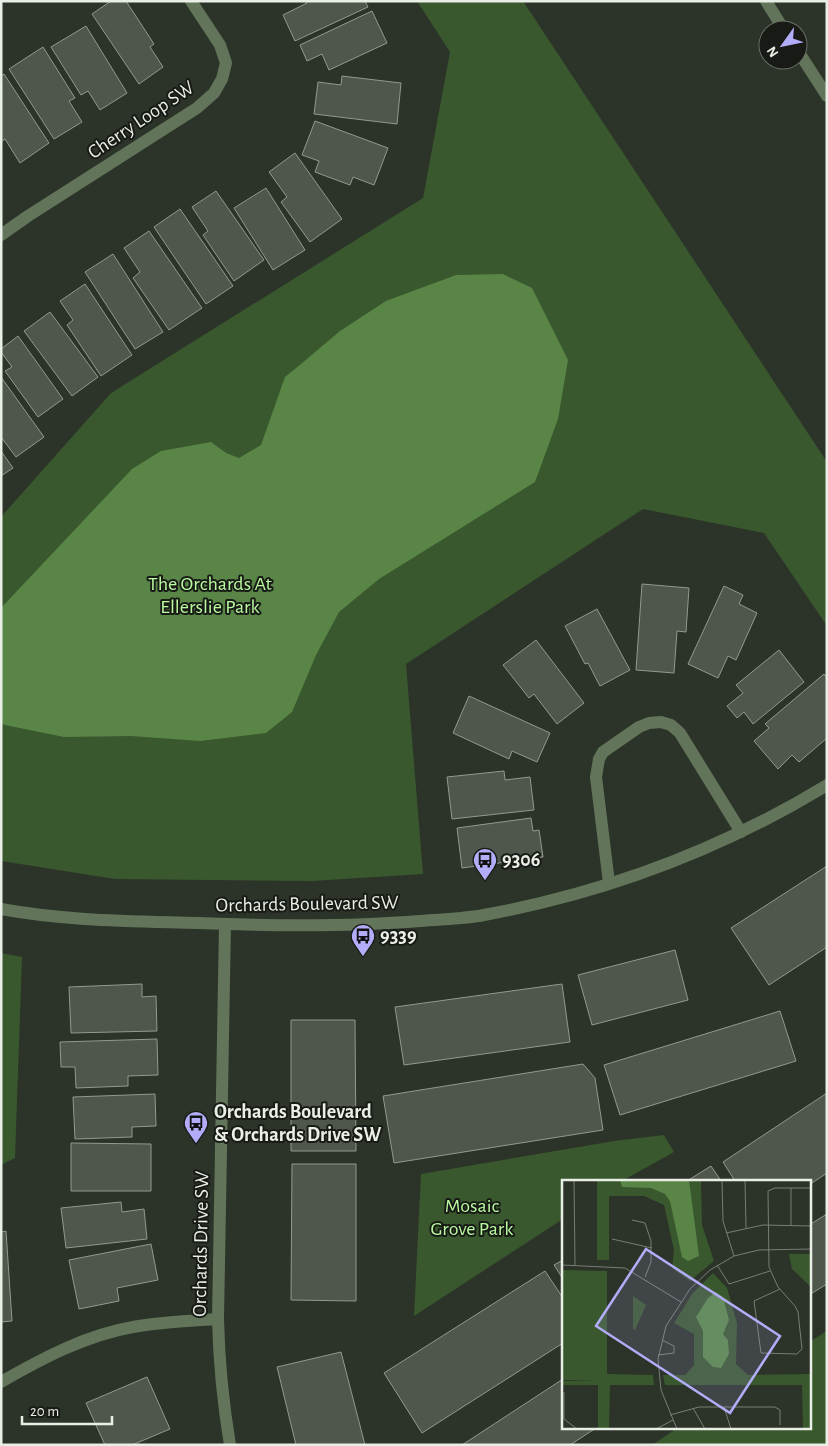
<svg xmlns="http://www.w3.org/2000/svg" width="828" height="1446" viewBox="0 0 828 1446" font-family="'Alegreya Sans',sans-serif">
<rect width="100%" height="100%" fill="#2c3329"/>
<g fill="#39582d">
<path d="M 417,1 L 523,1 L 827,462 L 827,626 L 764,533 L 643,509 L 406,664 L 423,874 L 312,881 L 115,879 L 1,861 L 1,517 L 111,393 L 423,198 L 450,52 Z"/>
<path d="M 1,953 L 22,957 L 15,1158 L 1,1165 Z"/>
<path d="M 664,1135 L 674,1152 L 622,1181 L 563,1181 L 563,1219 L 414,1316 L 421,1174 L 614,1141 Z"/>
<path d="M 827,1331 L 827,1445 L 652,1445 L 679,1427 L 809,1427 L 809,1342 Z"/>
</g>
<path fill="#598647" d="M 503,274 L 532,288 L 568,360 L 558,419 L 535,482 L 379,579 L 339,612 L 316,655 L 292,712 L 266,733 L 200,741 L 131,736 L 64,737 L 5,725 L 1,723 L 1,608 L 132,469 L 161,451 L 211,442 L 226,453 L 239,458 L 261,445 L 285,377 L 301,364 L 340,331 L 386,301 L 456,275 Z"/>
<g fill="#4f574c" stroke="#919a8d">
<path d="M 111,1 L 126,1 L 154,44 L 150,47 L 163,67 L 139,84 L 92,14 Z"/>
<path d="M 306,1 L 365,1 L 368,7 L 295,41 L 283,15 L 307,3 Z"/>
<path d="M 372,11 L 387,43 L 329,70 L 322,54 L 307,61 L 300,45 Z"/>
<path d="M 86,26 L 127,93 L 100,110 L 88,91 L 81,95 L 51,47 Z"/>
<path d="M 43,47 L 75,98 L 69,101 L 82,122 L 54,139 L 9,69 Z"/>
<path d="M 4,74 L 49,143 L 20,163 L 5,139 L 1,142 L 1,76 Z"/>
<path d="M 342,76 L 401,83 L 397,124 L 314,114 L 318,82 L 341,85 Z"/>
<path d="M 315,121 L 388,148 L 374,185 L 353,177 L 350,185 L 315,172 L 319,161 L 302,155 Z"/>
<path d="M 295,153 L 342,219 L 310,242 L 281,202 L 287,197 L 269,172 Z"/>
<path d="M 266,188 L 305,250 L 273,270 L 234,208 Z"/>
<path d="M 216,191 L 264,260 L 234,281 L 203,235 L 208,231 L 192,207 Z"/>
<path d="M 180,209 L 233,286 L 206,304 L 154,227 Z"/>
<path d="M 149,231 L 202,308 L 169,330 L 133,278 L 140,272 L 124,248 Z"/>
<path d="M 113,254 L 163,332 L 135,349 L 85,272 Z"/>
<path d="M 85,284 L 132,355 L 101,376 L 67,325 L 73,320 L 60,301 Z"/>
<path d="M 50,312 L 98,377 L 72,396 L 24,331 Z"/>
<path d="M 18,336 L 63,399 L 38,417 L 5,371 L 12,367 L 1,352 L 1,349 Z"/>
<path d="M 1,377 L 44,437 L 16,457 L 1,437 Z"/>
<path d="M 1,451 L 13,468 L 1,476 Z"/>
<path d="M 642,584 L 689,588 L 686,632 L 677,631 L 674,673 L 636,670 Z"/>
<path d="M 724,586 L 743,595 L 739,604 L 757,613 L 736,660 L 728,656 L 718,678 L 688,664 Z"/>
<path d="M 597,609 L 630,670 L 600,686 L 588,663 L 585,664 L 565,626 Z"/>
<path d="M 536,640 L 584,703 L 557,724 L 534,694 L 529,698 L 503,665 Z"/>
<path d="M 779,650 L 804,682 L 753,724 L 744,712 L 737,718 L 727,706 L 743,693 L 736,685 Z"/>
<path d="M 824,674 L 827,678 L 827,738 L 799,762 L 792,755 L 778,769 L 754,741 L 769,728 L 765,724 Z"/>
<path d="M 469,696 L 550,733 L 537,762 L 512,751 L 509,759 L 453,733 Z"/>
<path d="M 504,771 L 505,780 L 530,777 L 534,810 L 452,819 L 447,777 Z"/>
<path d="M 531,818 L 533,831 L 539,830 L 543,857 L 462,868 L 457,828 Z"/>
<path d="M 827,866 L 827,947 L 769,985 L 731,928 Z"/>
<path d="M 675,950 L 688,1000 L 592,1025 L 578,975 Z"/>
<path d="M 142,984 L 142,997 L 156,996 L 157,1031 L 71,1033 L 69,987 Z"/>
<path d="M 562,984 L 570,1042 L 404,1065 L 395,1007 Z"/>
<path d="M 780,1011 L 796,1061 L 620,1115 L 604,1065 Z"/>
<path d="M 291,1020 L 355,1020 L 356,1151 L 291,1151 Z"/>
<path d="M 157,1039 L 158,1075 L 128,1076 L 128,1086 L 76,1088 L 75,1067 L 61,1067 L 60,1042 Z"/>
<path d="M 583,1064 L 595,1078 L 603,1130 L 394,1163 L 383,1096 Z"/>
<path d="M 827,1093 L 827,1173 L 809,1185 L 809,1181 L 735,1181 L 723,1162 Z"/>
<path d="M 155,1094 L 156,1126 L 132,1127 L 132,1137 L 75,1139 L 73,1097 Z"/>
<path d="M 71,1143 L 151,1144 L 151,1191 L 71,1191 Z"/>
<path d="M 292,1164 L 356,1164 L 356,1301 L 291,1300 Z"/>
<path d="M 711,1166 L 721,1181 L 687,1181 Z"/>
<path d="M 121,1202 L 122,1212 L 144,1209 L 147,1239 L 66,1248 L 61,1208 Z"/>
<path d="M 827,1214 L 827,1284 L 809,1295 L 809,1225 Z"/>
<path d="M 6,1231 L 12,1321 L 1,1322 L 1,1232 Z"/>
<path d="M 151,1244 L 158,1280 L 117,1288 L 119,1301 L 79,1309 L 69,1260 Z"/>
<path d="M 563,1260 L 563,1279 L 554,1265 Z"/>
<path d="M 545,1271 L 563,1298 L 563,1343 L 422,1433 L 384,1373 Z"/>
<path d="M 341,1352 L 365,1445 L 296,1445 L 277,1367 Z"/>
<path d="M 147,1377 L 170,1429 L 132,1445 L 105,1445 L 86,1403 Z"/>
<path d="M 563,1379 L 563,1427 L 596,1428 L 570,1445 L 462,1445 Z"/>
</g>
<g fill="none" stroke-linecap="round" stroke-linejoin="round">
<g stroke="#62755a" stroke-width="12">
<path d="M 766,1 L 784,30"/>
<path d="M 798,51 L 827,96"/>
<path d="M 1,235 L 28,216 L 197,108 L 214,93 L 222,79 L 226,63 L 220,45 L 191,1"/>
<path d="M 609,883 L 596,777 L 599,759 L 603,752 L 639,727 L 649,723 L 661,722 L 671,725 L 680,733 L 741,832"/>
<path d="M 1,1382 C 41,1359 86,1335 133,1327 C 161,1322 189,1321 218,1319"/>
</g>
<g stroke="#62755a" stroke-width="12">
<path d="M 1,909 C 66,921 132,921 198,923 C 272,926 346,927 420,921 C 441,919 464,919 484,915 C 605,893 722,849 827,785"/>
<path d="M 225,924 L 218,1319 C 219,1362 223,1403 230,1445"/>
</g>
</g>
<defs>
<g id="bus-pin" transform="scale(1.25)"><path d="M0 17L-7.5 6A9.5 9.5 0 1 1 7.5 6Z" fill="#b3adf9" stroke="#171a15"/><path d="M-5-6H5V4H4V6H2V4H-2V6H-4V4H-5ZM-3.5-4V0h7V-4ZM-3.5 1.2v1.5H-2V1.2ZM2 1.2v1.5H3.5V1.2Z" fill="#111"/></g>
</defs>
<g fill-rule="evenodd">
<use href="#bus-pin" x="485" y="860"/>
<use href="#bus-pin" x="363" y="936"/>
<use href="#bus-pin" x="196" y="1123"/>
</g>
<g text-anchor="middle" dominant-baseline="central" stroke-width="4" stroke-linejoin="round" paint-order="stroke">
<g font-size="20" fill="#e9eee7" stroke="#171a15">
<text transform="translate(141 120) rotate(-34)">Cherry Loop SW</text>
<text transform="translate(307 904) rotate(-1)">Orchards Boulevard SW</text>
<text transform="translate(201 1244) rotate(-89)">Orchards Drive SW</text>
</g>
<g font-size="20" fill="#b9f9a0" stroke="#171a15">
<text x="210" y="584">The Orchards At<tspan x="210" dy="23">Ellerslie Park</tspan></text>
<text x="472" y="1206">Mosaic<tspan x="472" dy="23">Grove Park</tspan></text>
</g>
<g font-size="20" font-weight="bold" fill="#e9eee7" stroke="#171a15" text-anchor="start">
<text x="502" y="860">9306</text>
<text x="380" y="936">9339</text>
<text x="214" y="1112">Orchards Boulevard<tspan x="214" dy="23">&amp; Orchards Drive SW</tspan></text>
</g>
</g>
<g transform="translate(562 1180)">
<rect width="249" height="249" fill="#2c3329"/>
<path d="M 35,0 L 139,0 L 140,45 L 152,81 L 128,101 L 110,88 L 112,70 L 102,25 L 82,16 L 47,16 L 47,80 L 35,80 ZM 227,74 L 249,74 L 249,107 L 230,89 ZM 0,90 L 45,91 L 45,194 L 91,195 L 92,205 L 48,205 L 47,249 L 36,249 L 36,205 L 0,205 L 0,201 L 35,200 L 0,200 ZM 151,93 L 165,108 L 175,143 L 174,184 L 186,195 L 249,194 L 249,249 L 241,249 L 240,205 L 103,205 L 101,195 L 123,195 L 132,185 L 132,154 L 112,143 L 130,114 ZM 71,116 L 84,125 L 73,150 L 71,149 Z" fill="#39582d"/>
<path d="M 58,0 L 127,0 L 137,76 L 126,81 L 120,77 L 108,21 L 103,14 L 89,8 L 60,7 ZM 154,112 L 161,117 L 167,140 L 161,154 L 166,160 L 167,174 L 159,188 L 151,187 L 141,177 L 141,151 L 134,137 L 146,118 Z" fill="#598647"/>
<path fill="none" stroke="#787e75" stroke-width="1" d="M 12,0 L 13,85M 160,0 L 161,41 L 172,76M 183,0 L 184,48M 70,40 L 83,43 L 89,61 L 89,82 L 83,97M 229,46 L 229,8M 164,53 L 201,45 L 249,46M 50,59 L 90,68M 0,85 L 63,88 L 119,122M 155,85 L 167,104 L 208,91M 218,109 L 192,121 L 199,173 L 235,174 L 240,169 L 236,132 L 233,126 L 216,107 L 207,87 L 206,11 L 213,8 L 249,8M 96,175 L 112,173 L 112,166 L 100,160M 2,212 L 2,239M 162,227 L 169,249M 131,228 L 143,249M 108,235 L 137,227 L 213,227 L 218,230 L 218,245M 2,239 L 15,249M 94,249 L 111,240M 115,249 L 99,210 L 96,179 L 104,146 L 128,109 L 148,90 L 172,76 L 197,70 L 249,69"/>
<path fill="#b3adf9" fill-opacity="0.15" stroke="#b3adf9" stroke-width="2.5" d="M 84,69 L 218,156 L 168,233 L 34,146 Z"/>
<rect width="249" height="249" fill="none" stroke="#e9eee7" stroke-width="2.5"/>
</g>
<rect width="828" height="1446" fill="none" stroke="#e9eee7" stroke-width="5"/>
<g transform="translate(783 45) rotate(237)"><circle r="24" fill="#171a15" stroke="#6b6f69"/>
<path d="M0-4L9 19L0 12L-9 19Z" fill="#b3adf9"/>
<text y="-8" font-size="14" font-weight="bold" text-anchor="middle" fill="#e9eee7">N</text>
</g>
<path d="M22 1416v8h90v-8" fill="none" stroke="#e9eee7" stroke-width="2.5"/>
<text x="30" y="1416" font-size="15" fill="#e9eee7" stroke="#171a15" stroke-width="4" paint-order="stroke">20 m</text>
</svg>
